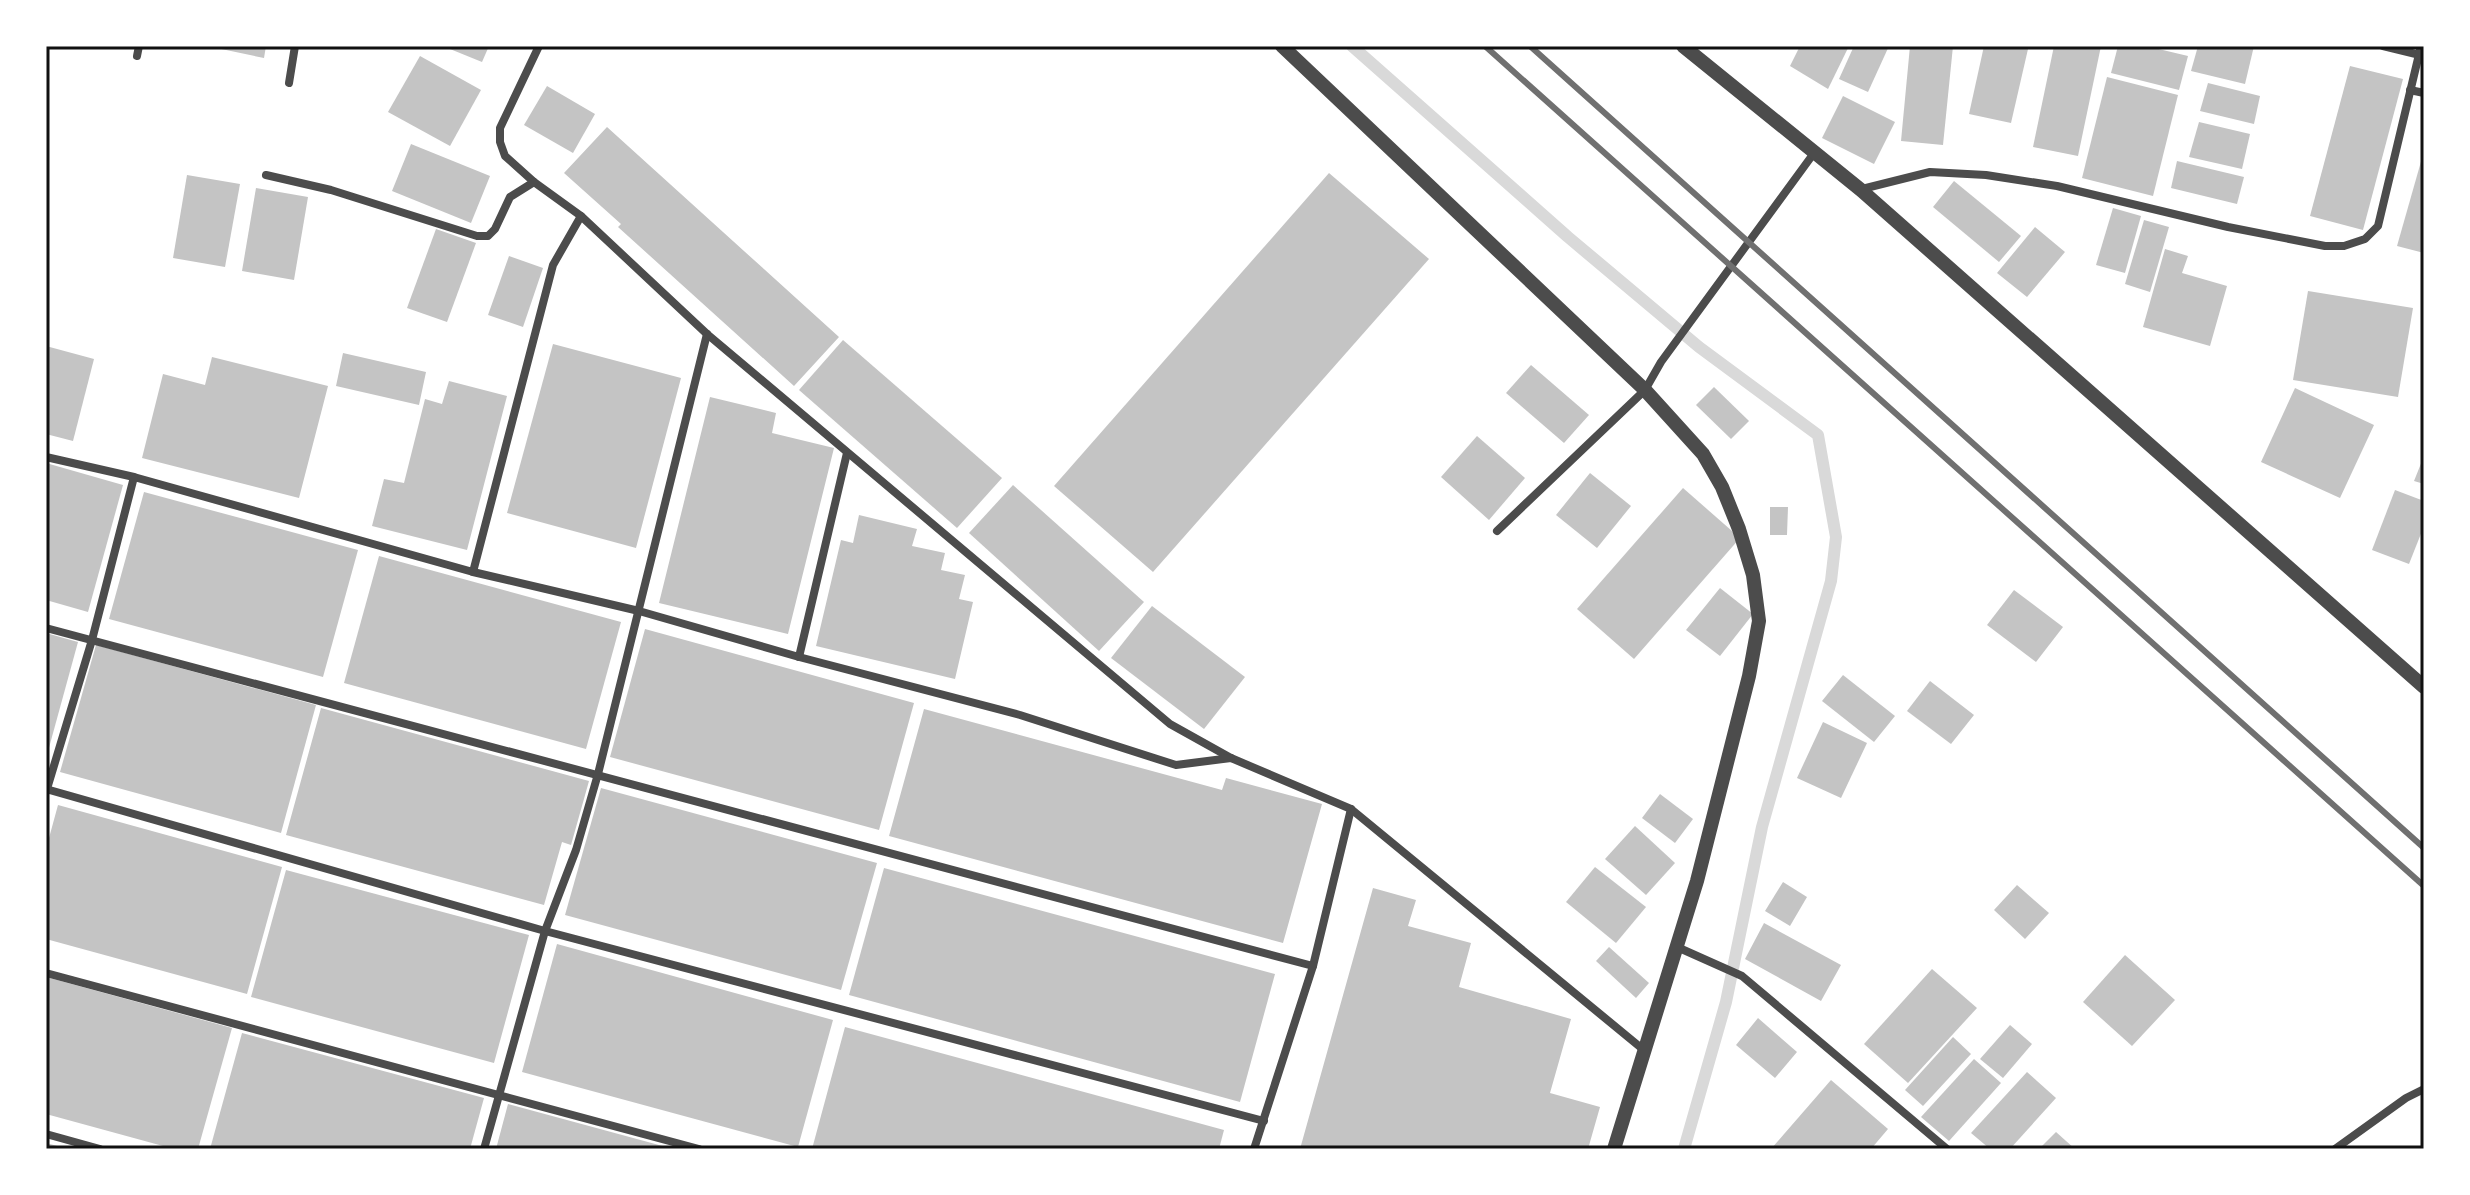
<svg xmlns="http://www.w3.org/2000/svg" width="2470" height="1195" viewBox="0 0 2470 1195" font-family="'Zilla Slab',serif">
<rect width="100%" height="100%" fill="#fff"/>
<g fill="none" stroke-linecap="round" stroke-linejoin="round">
<path stroke="#d9d9d9" stroke-width="12" d="M 1352,46 L 1568,237 L 1699,347 L 1818,435 L 1836,537 L 1831,581 L 1762,827 L 1726,1002 L 1684,1149"/>
</g>
<g fill="#c4c4c4">
<path d="M 207,46 L 266,46 L 264,58 Z"/>
<path d="M 451,46 L 489,46 L 482,62 L 450,49 Z"/>
<path d="M 1800,46 L 1849,46 L 1828,89 L 1790,66 Z"/>
<path d="M 1854,46 L 1889,46 L 1868,92 L 1839,79 Z"/>
<path d="M 1910,46 L 1953,46 L 1943,145 L 1901,141 Z"/>
<path d="M 1984,46 L 2028,49 L 2011,123 L 1969,114 Z"/>
<path d="M 2054,46 L 2101,46 L 2078,156 L 2033,147 Z"/>
<path d="M 2118,46 L 2146,46 L 2188,56 L 2179,90 L 2111,73 Z"/>
<path d="M 2198,46 L 2254,46 L 2245,84 L 2191,71 Z"/>
<path d="M 420,56 L 481,90 L 450,146 L 388,112 Z"/>
<path d="M 2350,66 L 2403,79 L 2363,230 L 2310,216 Z"/>
<path d="M 2107,77 L 2178,95 L 2153,196 L 2082,178 Z"/>
<path d="M 2208,83 L 2260,96 L 2254,124 L 2200,111 Z"/>
<path d="M 547,86 L 595,114 L 573,153 L 524,125 Z"/>
<path d="M 1843,96 L 1895,122 L 1874,164 L 1822,138 Z"/>
<path d="M 2199,122 L 2250,134 L 2242,169 L 2189,157 Z"/>
<path d="M 607,127 L 839,337 L 794,386 L 618,227 L 621,224 L 564,173 Z"/>
<path d="M 411,144 L 490,176 L 471,223 L 392,191 Z"/>
<path d="M 2424,151 L 2424,253 L 2397,246 Z"/>
<path d="M 2177,161 L 2244,177 L 2237,204 L 2171,188 Z"/>
<path d="M 1329,173 L 1429,259 L 1153,572 L 1054,486 Z"/>
<path d="M 187,175 L 240,184 L 225,267 L 173,258 Z"/>
<path d="M 1954,181 L 2021,236 L 1999,262 L 1933,207 Z"/>
<path d="M 256,188 L 308,197 L 294,280 L 242,271 Z"/>
<path d="M 2113,208 L 2141,216 L 2125,273 L 2096,265 Z"/>
<path d="M 2144,220 L 2169,227 L 2150,292 L 2125,284 Z"/>
<path d="M 2035,227 L 2065,252 L 2027,297 L 1997,273 Z"/>
<path d="M 436,229 L 476,243 L 447,322 L 407,308 Z"/>
<path d="M 2165,249 L 2188,256 L 2182,273 L 2227,286 L 2210,346 L 2143,327 Z"/>
<path d="M 509,256 L 543,268 L 523,327 L 488,315 Z"/>
<path d="M 2308,291 L 2413,308 L 2398,397 L 2293,380 Z"/>
<path d="M 843,340 L 1002,478 L 957,528 L 799,390 Z"/>
<path d="M 553,344 L 681,378 L 636,548 L 507,513 Z"/>
<path d="M 46,346 L 94,359 L 73,441 L 46,434 Z"/>
<path d="M 343,353 L 426,372 L 419,405 L 336,386 Z"/>
<path d="M 212,357 L 328,386 L 299,498 L 142,458 L 163,374 L 205,385 Z"/>
<path d="M 1531,365 L 1589,415 L 1564,443 L 1506,393 Z"/>
<path d="M 449,381 L 507,396 L 467,550 L 372,526 L 384,479 L 404,483 L 425,399 L 442,404 Z"/>
<path d="M 1714,387 L 1749,421 L 1731,439 L 1696,405 Z"/>
<path d="M 2295,388 L 2374,425 L 2340,498 L 2261,462 Z"/>
<path d="M 710,397 L 776,413 L 772,433 L 834,448 L 788,634 L 659,603 Z"/>
<path d="M 1477,436 L 1525,478 L 1489,520 L 1441,477 Z"/>
<path d="M 2424,456 L 2424,484 L 2414,481 Z"/>
<path d="M 46,463 L 123,485 L 88,612 L 46,600 Z"/>
<path d="M 1590,473 L 1631,506 L 1597,548 L 1556,515 Z"/>
<path d="M 1013,485 L 1144,602 L 1099,651 L 969,533 Z"/>
<path d="M 1683,488 L 1740,538 L 1634,659 L 1577,609 Z"/>
<path d="M 2395,490 L 2424,501 L 2424,526 L 2409,564 L 2372,550 Z"/>
<path d="M 144,492 L 358,550 L 323,677 L 109,619 Z"/>
<path d="M 1770,507 L 1788,507 L 1787,535 L 1770,535 Z"/>
<path d="M 859,515 L 917,529 L 912,546 L 945,553 L 941,570 L 965,575 L 959,599 L 973,602 L 955,679 L 816,646 L 841,540 L 853,543 Z"/>
<path d="M 379,556 L 621,622 L 586,749 L 344,683 Z"/>
<path d="M 1720,588 L 1753,614 L 1720,656 L 1686,630 Z"/>
<path d="M 2014,590 L 2063,627 L 2036,662 L 1987,625 Z"/>
<path d="M 1152,606 L 1245,677 L 1204,729 L 1111,658 Z"/>
<path d="M 645,629 L 914,703 L 879,830 L 610,757 Z"/>
<path d="M 46,633 L 78,642 L 47,755 L 46,754 Z"/>
<path d="M 96,645 L 316,705 L 281,833 L 60,772 Z"/>
<path d="M 1843,675 L 1895,716 L 1874,742 L 1822,701 Z"/>
<path d="M 1930,681 L 1974,715 L 1951,744 L 1907,711 Z"/>
<path d="M 321,708 L 589,781 L 571,845 L 562,842 L 544,905 L 286,835 Z"/>
<path d="M 924,709 L 1222,790 L 1226,778 L 1322,804 L 1283,943 L 889,836 Z"/>
<path d="M 1823,722 L 1867,743 L 1841,798 L 1797,778 Z"/>
<path d="M 601,788 L 877,863 L 841,990 L 565,915 Z"/>
<path d="M 1660,794 L 1693,819 L 1675,843 L 1642,818 Z"/>
<path d="M 58,805 L 282,867 L 247,994 L 46,939 L 46,849 Z"/>
<path d="M 1635,826 L 1675,863 L 1646,895 L 1605,859 Z"/>
<path d="M 1595,867 L 1646,907 L 1616,943 L 1566,902 Z"/>
<path d="M 884,868 L 1275,974 L 1240,1102 L 849,995 Z"/>
<path d="M 286,870 L 529,935 L 494,1063 L 251,997 Z"/>
<path d="M 1783,882 L 1807,897 L 1790,926 L 1765,911 Z"/>
<path d="M 2017,885 L 2049,913 L 2025,939 L 1994,910 Z"/>
<path d="M 1373,888 L 1416,900 L 1408,926 L 1471,943 L 1459,987 L 1571,1019 L 1550,1093 L 1600,1107 L 1588,1149 L 1300,1149 Z"/>
<path d="M 1764,923 L 1841,965 L 1821,1001 L 1745,959 Z"/>
<path d="M 557,944 L 833,1020 L 798,1147 L 522,1072 Z"/>
<path d="M 1609,947 L 1649,983 L 1636,998 L 1596,961 Z"/>
<path d="M 2125,955 L 2175,1000 L 2132,1046 L 2083,1002 Z"/>
<path d="M 1932,969 L 1977,1008 L 1908,1083 L 1864,1044 Z"/>
<path d="M 46,977 L 232,1028 L 198,1149 L 174,1149 L 46,1114 Z"/>
<path d="M 1758,1018 L 1797,1052 L 1775,1078 L 1736,1045 Z"/>
<path d="M 2010,1025 L 2032,1044 L 2003,1078 L 1980,1059 Z"/>
<path d="M 845,1027 L 1224,1130 L 1219,1149 L 812,1149 Z"/>
<path d="M 242,1033 L 484,1098 L 470,1149 L 210,1149 Z"/>
<path d="M 1953,1037 L 1971,1054 L 1923,1106 L 1905,1090 Z"/>
<path d="M 1974,1059 L 2001,1083 L 1949,1141 L 1921,1117 Z"/>
<path d="M 2027,1072 L 2056,1098 L 2010,1149 L 1990,1149 L 1971,1133 Z"/>
<path d="M 1831,1080 L 1888,1129 L 1871,1149 L 1771,1149 Z"/>
<path d="M 508,1104 L 670,1148 L 669,1149 L 496,1149 Z"/>
<path d="M 2056,1132 L 2075,1149 L 2039,1149 Z"/>
<path d="M 46,1143 L 65,1148 L 65,1149 L 46,1149 Z"/>
</g>
<g fill="none" stroke-linecap="round" stroke-linejoin="round">
<g stroke="#4c4c4c" stroke-width="8">
<path d="M 539,46 L 500,128 L 500,142 L 505,156 L 534,182 L 581,216 L 707,334 L 1170,724 L 1231,758 L 1351,809 L 1645,1051"/>
<path d="M 2383,46 L 2420,55"/>
<path d="M 137,56 L 139,46"/>
<path d="M 289,83 L 295,46"/>
<path d="M 2410,90 L 2424,93"/>
<path d="M 266,175 L 331,190 L 477,236 L 488,236 L 495,229 L 510,197 L 534,182"/>
<path d="M 1862,189 L 1930,172 L 1986,175 L 2057,186 L 2228,227 L 2325,246 L 2344,246 L 2365,239 L 2378,226 L 2421,46"/>
<path d="M 46,457 L 134,477 L 473,572 L 639,611 L 799,657 L 1020,715 L 1176,765 L 1231,758"/>
<path d="M 1497,531 L 1645,390 L 1661,362 L 1814,153"/>
<path d="M 473,572 L 553,265 L 581,216"/>
<path d="M 46,628 L 1313,966"/>
<path d="M 799,657 L 847,453"/>
<path d="M 46,789 L 545,931 L 1264,1121"/>
<path d="M 46,792 L 92,640 L 134,477"/>
<path d="M 1677,947 L 1742,976 L 1947,1149"/>
<path d="M 46,973 L 699,1149"/>
<path d="M 46,1134 L 100,1149"/>
<path d="M 484,1149 L 545,931 L 576,850 L 598,774 L 707,334"/>
<path d="M 1254,1149 L 1313,966 L 1351,809"/>
<path d="M 2335,1149 L 2406,1098 L 2424,1089"/>
</g>
<g stroke="#4c4c4c" stroke-width="14">
<path d="M 1282,46 L 1645,390 L 1703,454 L 1722,487 L 1739,529 L 1753,575 L 1759,621 L 1749,676 L 1697,881 L 1614,1149"/>
<path d="M 1683,46 L 1861,190 L 2424,687"/>
</g>
<g stroke="#707070" stroke-width="6">
<path d="M 1485,46 L 2424,886"/>
<path d="M 1530,46 L 2424,848"/>
</g>
</g>
<rect width="2470" height="1195" fill="none" stroke="#ffffff" stroke-width="96"/>
<rect x="48" y="48" width="2374" height="1099" fill="none" stroke="#111" stroke-width="3"/>
</svg>
